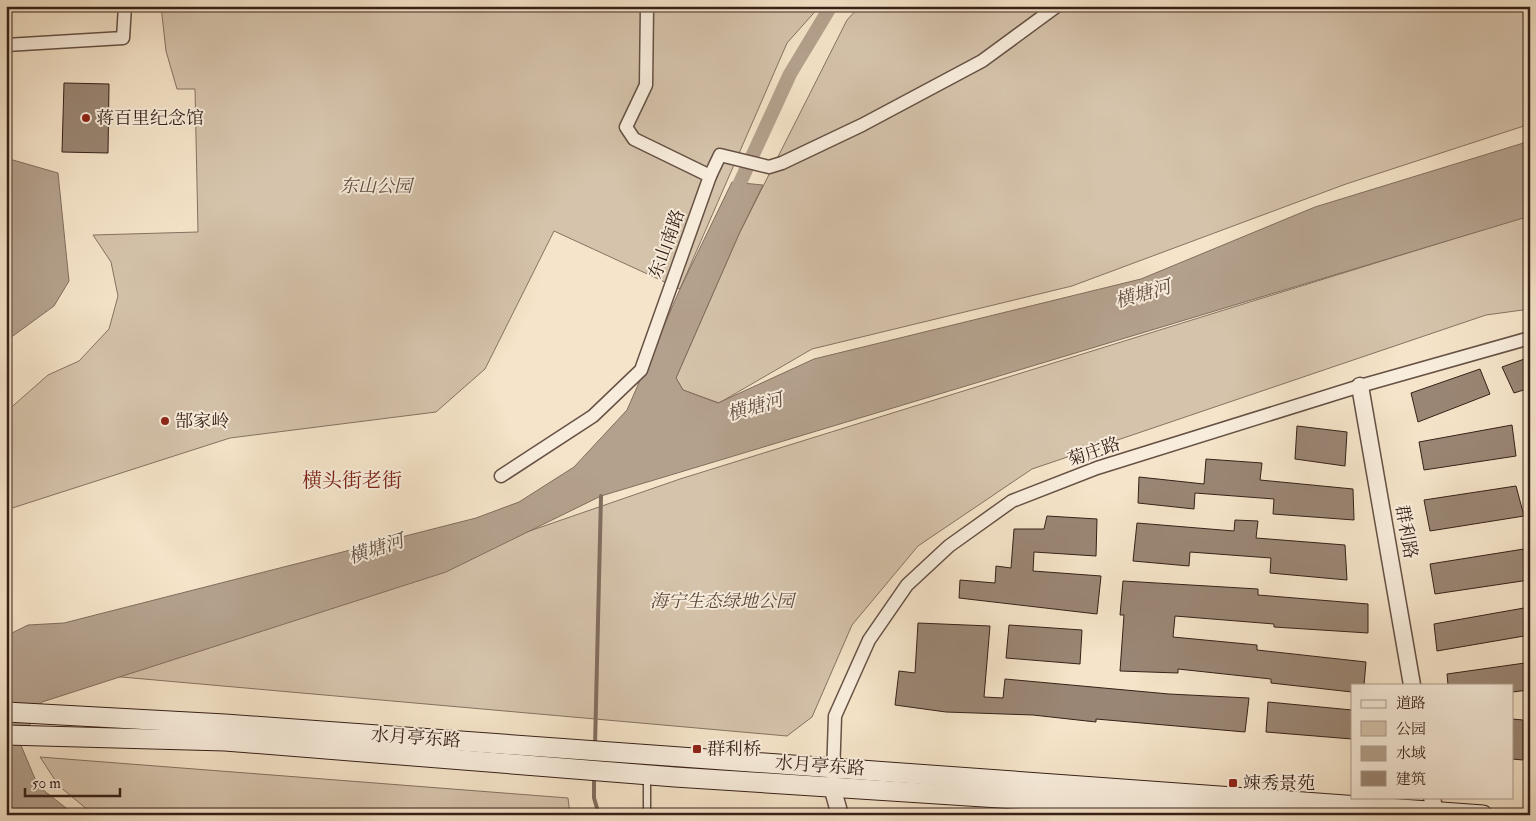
<svg xmlns="http://www.w3.org/2000/svg" width="1536" height="821" viewBox="0 0 1536 821" font-family="'IM FELL Double Pica','Noto Serif SC',serif">
<rect width="100%" height="100%" fill="#f5e4c9"/>
<filter id="stains"><feTurbulence type="fractalNoise" baseFrequency=".004" numOctaves="4"/><feColorMatrix values="0 0 0 0 .2 0 0 0 0 .09 0 0 0 0 .02 0 0 0 .5 -.17"/></filter>
<radialGradient id="worn" r=".72"><stop offset=".6" stop-color="#630" stop-opacity="0"/><stop offset="1" stop-color="#630" stop-opacity=".3"/></radialGradient>
<g fill="#d5c3ab" stroke="#867262">
<path d="M 161,6 L 820,6 L 787,43 L 680,289 L 554,231 L 485,369 L 436,412 L 230,438 L 6,510 L 6,412 L 48,375 L 79,361 L 109,329 L 118,296 L 111,262 L 93,235 L 198,232 L 195,89 L 177,89 L 166,51 Z"/>
<path d="M 860,6 L 1530,6 L 1530,124 L 1346,184 L 1072,286 L 812,349 L 719,403 L 683,390 L 676,378 L 739,234 L 847,20 Z"/>
<path d="M 1530,215 L 1530,309 L 1486,315 L 1032,469 L 918,546 L 852,625 L 812,717 L 787,736 L 110,676 L 680,479 Z"/>
<path d="M 40,757 L 568,798 L 570,815 L 94,815 L 59,786 Z"/>
</g>
<g fill="#b4a18d" stroke="#826d5e">
<path d="M 1530,141 L 1530,216 L 601,496 L 446,572 L 42,702 L 20,743 L 38,786 L 75,815 L 16,815 L 6,809 L 6,636 L 28,625 L 64,623 L 476,518 L 519,502 L 574,467 L 627,410 L 680,289 L 732,182 L 763,185 L 739,234 L 676,378 L 683,390 L 718,403 L 814,359 L 1141,279 L 1315,207 Z"/>
<path d="M 6,158 L 58,173 L 69,281 L 54,306 L 6,341 Z"/>
</g>
<g fill="none" stroke-linecap="round" stroke-linejoin="round">
<g stroke="#826d5e" stroke-width="4">
<path d="M 595,746 L 601,496"/>
<path d="M 594,775 L 594,798 L 599,815"/>
</g>
<path stroke="#b4a18d" stroke-width="14" d="M 733,198 L 790,74 L 831,6"/>
</g>
<g fill="#9a8674" stroke="#372018">
<path d="M 64,83 L 109,84 L 108,153 L 62,152 Z"/>
<path d="M 1530,357 L 1530,388 L 1514,393 L 1502,367 Z"/>
<path d="M 1480,369 L 1490,394 L 1418,422 L 1411,393 Z"/>
<path d="M 1512,425 L 1516,456 L 1424,470 L 1419,442 Z"/>
<path d="M 1297,426 L 1347,432 L 1345,466 L 1295,459 Z"/>
<path d="M 1206,459 L 1262,463 L 1260,480 L 1353,489 L 1354,520 L 1273,514 L 1274,499 L 1195,493 L 1194,509 L 1138,503 L 1139,477 L 1204,484 Z"/>
<path d="M 1516,486 L 1524,516 L 1430,531 L 1424,500 Z"/>
<path d="M 1047,516 L 1097,519 L 1096,556 L 1034,552 L 1033,571 L 1101,576 L 1097,614 L 959,598 L 960,580 L 995,583 L 996,566 L 1011,568 L 1014,529 L 1044,529 Z"/>
<path d="M 1235,520 L 1258,521 L 1256,538 L 1345,545 L 1347,580 L 1270,573 L 1271,558 L 1190,552 L 1189,566 L 1133,561 L 1137,523 L 1234,531 Z"/>
<path d="M 1524,549 L 1529,580 L 1435,594 L 1430,564 Z"/>
<path d="M 1123,581 L 1258,589 L 1258,595 L 1368,604 L 1368,633 L 1274,627 L 1274,624 L 1175,616 L 1173,637 L 1257,645 L 1257,650 L 1366,662 L 1364,685 L 1352,685 L 1352,692 L 1271,683 L 1271,679 L 1178,669 L 1178,673 L 1120,671 L 1124,615 L 1120,615 Z"/>
<path d="M 1524,608 L 1530,626 L 1530,635 L 1437,651 L 1434,624 Z"/>
<path d="M 918,623 L 990,626 L 984,697 L 1003,698 L 1005,679 L 1169,694 L 1249,698 L 1245,732 L 1096,719 L 1096,722 L 1033,715 L 946,712 L 895,705 L 899,671 L 915,673 Z"/>
<path d="M 1009,625 L 1082,630 L 1080,664 L 1006,658 Z"/>
<path d="M 1525,663 L 1529,690 L 1512,692 L 1512,685 L 1448,685 L 1447,674 Z"/>
<path d="M 1268,702 L 1352,710 L 1352,739 L 1266,732 Z"/>
<path d="M 1512,719 L 1523,720 L 1523,760 L 1512,759 Z"/>
</g>
<g fill="none" stroke-linecap="round" stroke-linejoin="round">
<g stroke="#665144" stroke-width="9">
<path id="service" d="M 647,778 L 647,815"/>
</g>
<g stroke="#665144" stroke-width="15">
<g id="minor">
<path d="M 6,45 L 123,38 L 125,6"/>
<path d="M 710,176 L 720,155 L 769,167 L 782,163 L 862,125 L 982,61 L 1057,6"/>
<path d="M 501,476 L 593,416 L 641,370 L 710,176 L 634,139 L 626,127 L 646,85 L 647,6"/>
<path d="M 833,776 L 835,716 L 869,640 L 907,585 L 949,546 L 1012,501 L 1097,468 L 1360,386 L 1530,338"/>
</g>
</g>
<g stroke="#665144" stroke-width="19">
<g id="tertiary">
<path d="M 1360,386 L 1412,685"/>
<path d="M 832,787 L 840,815"/>
<path d="M 1432,797 L 1435,815"/>
</g>
</g>
<g stroke="#372018" stroke-width="21">
<g id="secondary">
<path d="M 6,712 L 225,724 L 1483,815"/>
<path d="M 6,735 L 225,741 L 675,777 L 1263,815"/>
</g>
</g>
<use href="#service" stroke="#f8eddc" stroke-width="6"/>
<use href="#minor" stroke="#f8eddc" stroke-width="12"/>
<use href="#tertiary" stroke="#f8eddc" stroke-width="16"/>
<use href="#secondary" stroke="#f8eddc" stroke-width="19"/>
</g>
<g fill="#8f2418" stroke="#f8eddc" stroke-width="2">
<circle cx="86" cy="118" r="5"/>
<circle cx="165" cy="421" r="5"/>
<rect x="692" y="744" width="10" height="10" rx="2.5"/>
<rect x="1228" y="778" width="10" height="10" rx="2.5"/>
</g>
<g text-anchor="middle" dominant-baseline="central" stroke-width="4" stroke-linejoin="round" paint-order="stroke">
<g font-size="18" fill="#372018" stroke="#f8eddc" text-anchor="start">
<text x="96" y="118">蒋百里纪念馆</text>
<text x="175" y="421">郜家岭</text>
<text x="707" y="749">群利桥</text>
<text x="1243" y="783">竦秀景苑</text>
</g>
<g font-size="18" font-style="italic" fill="#5e493d" stroke="#f8eddc">
<text x="376" y="186">东山公园</text>
<text x="722" y="601">海宁生态绿地公园</text>
</g>
<g font-size="18" fill="#372018" stroke="#f8eddc">
<text transform="translate(667 244) rotate(-70)">东山南路</text>
<text transform="translate(1094 452) rotate(-19)">菊庄路</text>
<text transform="translate(1406 532) rotate(80)">群利路</text>
<text transform="translate(416 738) rotate(4)">水月亭东路</text>
<text transform="translate(820 766) rotate(4)">水月亭东路</text>
</g>
<g font-size="19" font-style="italic" fill="#634d41" stroke="#f8eddc">
<text transform="translate(1143 294) rotate(-16)">横塘河</text>
<text transform="translate(755 407) rotate(-16)">横塘河</text>
<text transform="translate(376 549) rotate(-18)">横塘河</text>
</g>
<g font-size="20" fill="#7a1f14" stroke="#f8eddc">
<text x="352" y="480">横头街老街</text>
</g>
</g>
<rect width="1536" height="821" fill="none" stroke="#f5e4c9" stroke-width="25"/>
<rect x="8" y="8" width="1521" height="806" fill="none" stroke="#372018" stroke-width="2.5"/>
<rect x="12" y="12" width="1511" height="796" fill="none" stroke="#372018"/>
<rect x="1351" y="684" width="162" height="115" fill="#f8eddc" stroke="#ab9b8e"/>
<rect x="1361" y="700" width="25" height="8" fill="#f8eddc" stroke="#ab9b8e"/>
<text x="1396" y="708" font-size="15" fill="#372018">道路</text>
<rect x="1361" y="721" width="25" height="15" fill="#d5c3ab" stroke="#ab9b8e"/>
<text x="1396" y="734" font-size="15" fill="#372018">公园</text>
<rect x="1361" y="746" width="25" height="15" fill="#b4a18d" stroke="#ab9b8e"/>
<text x="1396" y="758" font-size="15" fill="#372018">水域</text>
<rect x="1361" y="771" width="25" height="15" fill="#9a8674" stroke="#ab9b8e"/>
<text x="1396" y="784" font-size="15" fill="#372018">建筑</text>
<path d="M25 788v8h95v-8" fill="none" stroke="#372018" stroke-width="2.5"/>
<text x="32" y="788" font-size="15" fill="#372018" stroke="#f8eddc" stroke-width="4" paint-order="stroke">50 m</text>
<rect width="100%" height="100%" filter="url(#stains)"/>
<rect width="100%" height="100%" fill="url(#worn)"/>
</svg>
